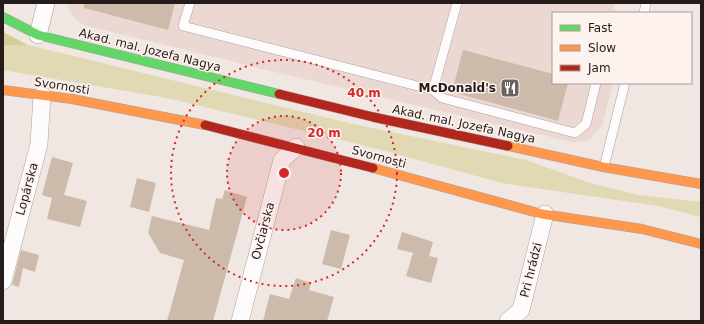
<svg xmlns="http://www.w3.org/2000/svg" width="704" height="324" viewBox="0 0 704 324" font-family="'DejaVu Sans',sans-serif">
<rect width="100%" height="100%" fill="#f0e6e2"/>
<path fill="#ecd8d2" d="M 67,3 L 614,3 L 613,9 L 622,13 L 553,13 L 553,83 L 613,83 L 602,126 L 590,139 L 580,142 L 572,142 L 283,74 L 84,25 L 76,20 L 71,13 Z"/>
<path fill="#e0d9b4" d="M 3,45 L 28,45 L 353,124 L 526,160 L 593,184 L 639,195 L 701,202 L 701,217 L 658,206 L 502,183 L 378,149 L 167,98 L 3,70 Z"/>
<path fill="#d5cd94" d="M 3,32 L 28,45 L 3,45 Z"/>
<g fill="#cba">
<path d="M 84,3 L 175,3 L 168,30 L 84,8 Z"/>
<path d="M 463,50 L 553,74 L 553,83 L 568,83 L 558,121 L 452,92 Z"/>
<path d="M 52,157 L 73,163 L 64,195 L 87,201 L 80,227 L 47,219 L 52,198 L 42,195 Z"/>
<path d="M 137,178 L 156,183 L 149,212 L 130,207 Z"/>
<path d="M 225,190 L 247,197 L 213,321 L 167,321 L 184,260 L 160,253 L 148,233 L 152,216 L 209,230 L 216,198 L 222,199 Z"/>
<path d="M 331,230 L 350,235 L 341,269 L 322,264 Z"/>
<path d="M 402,232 L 433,242 L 429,256 L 438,258 L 431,283 L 406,276 L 413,253 L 397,249 Z"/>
<path d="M 21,250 L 39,255 L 35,272 L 23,268 L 19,287 L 12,285 Z"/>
<path d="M 296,278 L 311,283 L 309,290 L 334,297 L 327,321 L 263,321 L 270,294 L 289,299 Z"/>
</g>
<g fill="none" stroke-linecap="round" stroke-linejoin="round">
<g stroke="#aaa29f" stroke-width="10">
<g id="lane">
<path d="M 190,3 L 183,26 L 433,90 L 457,3"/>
<path d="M 644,13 L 646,3"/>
<path d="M 433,90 L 442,98 L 575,133 L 586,124 L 596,83"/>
<path d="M 604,167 L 625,83"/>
</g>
</g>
<g stroke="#aaa29f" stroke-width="18">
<g id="street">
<path d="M 38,35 L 46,3"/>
<path d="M 3,281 L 39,144 L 42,95"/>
<path d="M 240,321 L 282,160 L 296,147"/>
<path d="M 508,321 L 521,310 L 545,214"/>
</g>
</g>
<g stroke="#aaa29f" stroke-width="10">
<path id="fast" d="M 3,17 L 38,35 L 279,94"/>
</g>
<g stroke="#aaa29f" stroke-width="10">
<g id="slow">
<path d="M 3,90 L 72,99 L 205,125"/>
<path d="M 508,146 L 603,167 L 701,184"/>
<path d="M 373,168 L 542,214 L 642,229 L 701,244"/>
</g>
</g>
<g stroke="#aaa29f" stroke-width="10">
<g id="jam">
<path d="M 279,94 L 373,117 L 508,146"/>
<path d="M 205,125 L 373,168"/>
</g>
</g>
<use href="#lane" stroke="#fdfbfb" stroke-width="9"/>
<use href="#street" stroke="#fdfbfb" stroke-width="17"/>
<use href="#fast" stroke="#63d668" stroke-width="9"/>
<use href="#slow" stroke="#ff974d" stroke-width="9"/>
<use href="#jam" stroke="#b3261e" stroke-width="9"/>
</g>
<circle cx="284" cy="173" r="57" fill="#d62828" fill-opacity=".12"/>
<g fill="none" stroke="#d62828" stroke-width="2" stroke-dasharray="2 4">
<circle cx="284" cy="173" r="57"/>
<circle cx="284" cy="173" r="113"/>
</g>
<defs>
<g id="restaurant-square" transform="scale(1)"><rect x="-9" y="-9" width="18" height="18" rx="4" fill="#6b6360" stroke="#fef2ee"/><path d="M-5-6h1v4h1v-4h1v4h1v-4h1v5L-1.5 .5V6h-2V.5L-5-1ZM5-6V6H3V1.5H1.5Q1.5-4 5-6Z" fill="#fff"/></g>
</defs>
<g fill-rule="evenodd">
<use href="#restaurant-square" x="510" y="88"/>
</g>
<g text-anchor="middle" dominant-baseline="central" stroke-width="3" stroke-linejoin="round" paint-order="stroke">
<g font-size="12" fill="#231c1a" stroke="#fef2ee">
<text transform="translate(150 50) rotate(14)">Akad. mal. Jozefa Nagya</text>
<text transform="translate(62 86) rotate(9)">Svornosti</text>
<text transform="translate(464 124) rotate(12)">Akad. mal. Jozefa Nagya</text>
<text transform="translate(379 157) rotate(15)">Svornosti</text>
<text transform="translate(27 189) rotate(-75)">Lopárska</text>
<text transform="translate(263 231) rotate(-75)">Ovčiarska</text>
<text transform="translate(531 270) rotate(-76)">Pri hrádzi</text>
</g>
<g font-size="12" font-weight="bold" fill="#231c1a" stroke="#fef2ee" text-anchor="end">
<text x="496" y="88">McDonald's</text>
</g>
</g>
<circle cx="284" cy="173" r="6" fill="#d62828" stroke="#fef2ee" stroke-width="2"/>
<g font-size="12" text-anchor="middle" font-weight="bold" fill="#d62828" stroke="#fef2ee" stroke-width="3" stroke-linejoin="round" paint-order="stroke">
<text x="364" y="97">40 m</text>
<text x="324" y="137">20 m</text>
</g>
<rect width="704" height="324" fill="none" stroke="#231c1a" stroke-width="8"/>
<rect x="552" y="12" width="140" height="72" fill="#fef2ee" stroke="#a69c99"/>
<rect x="560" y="25" width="20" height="6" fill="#63d668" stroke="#a69c99"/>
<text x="588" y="32" font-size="12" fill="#231c1a">Fast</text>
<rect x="560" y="45" width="20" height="6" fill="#ff974d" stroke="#a69c99"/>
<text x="588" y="52" font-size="12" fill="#231c1a">Slow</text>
<rect x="560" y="65" width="20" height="6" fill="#b3261e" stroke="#a69c99"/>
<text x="588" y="72" font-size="12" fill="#231c1a">Jam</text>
</svg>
